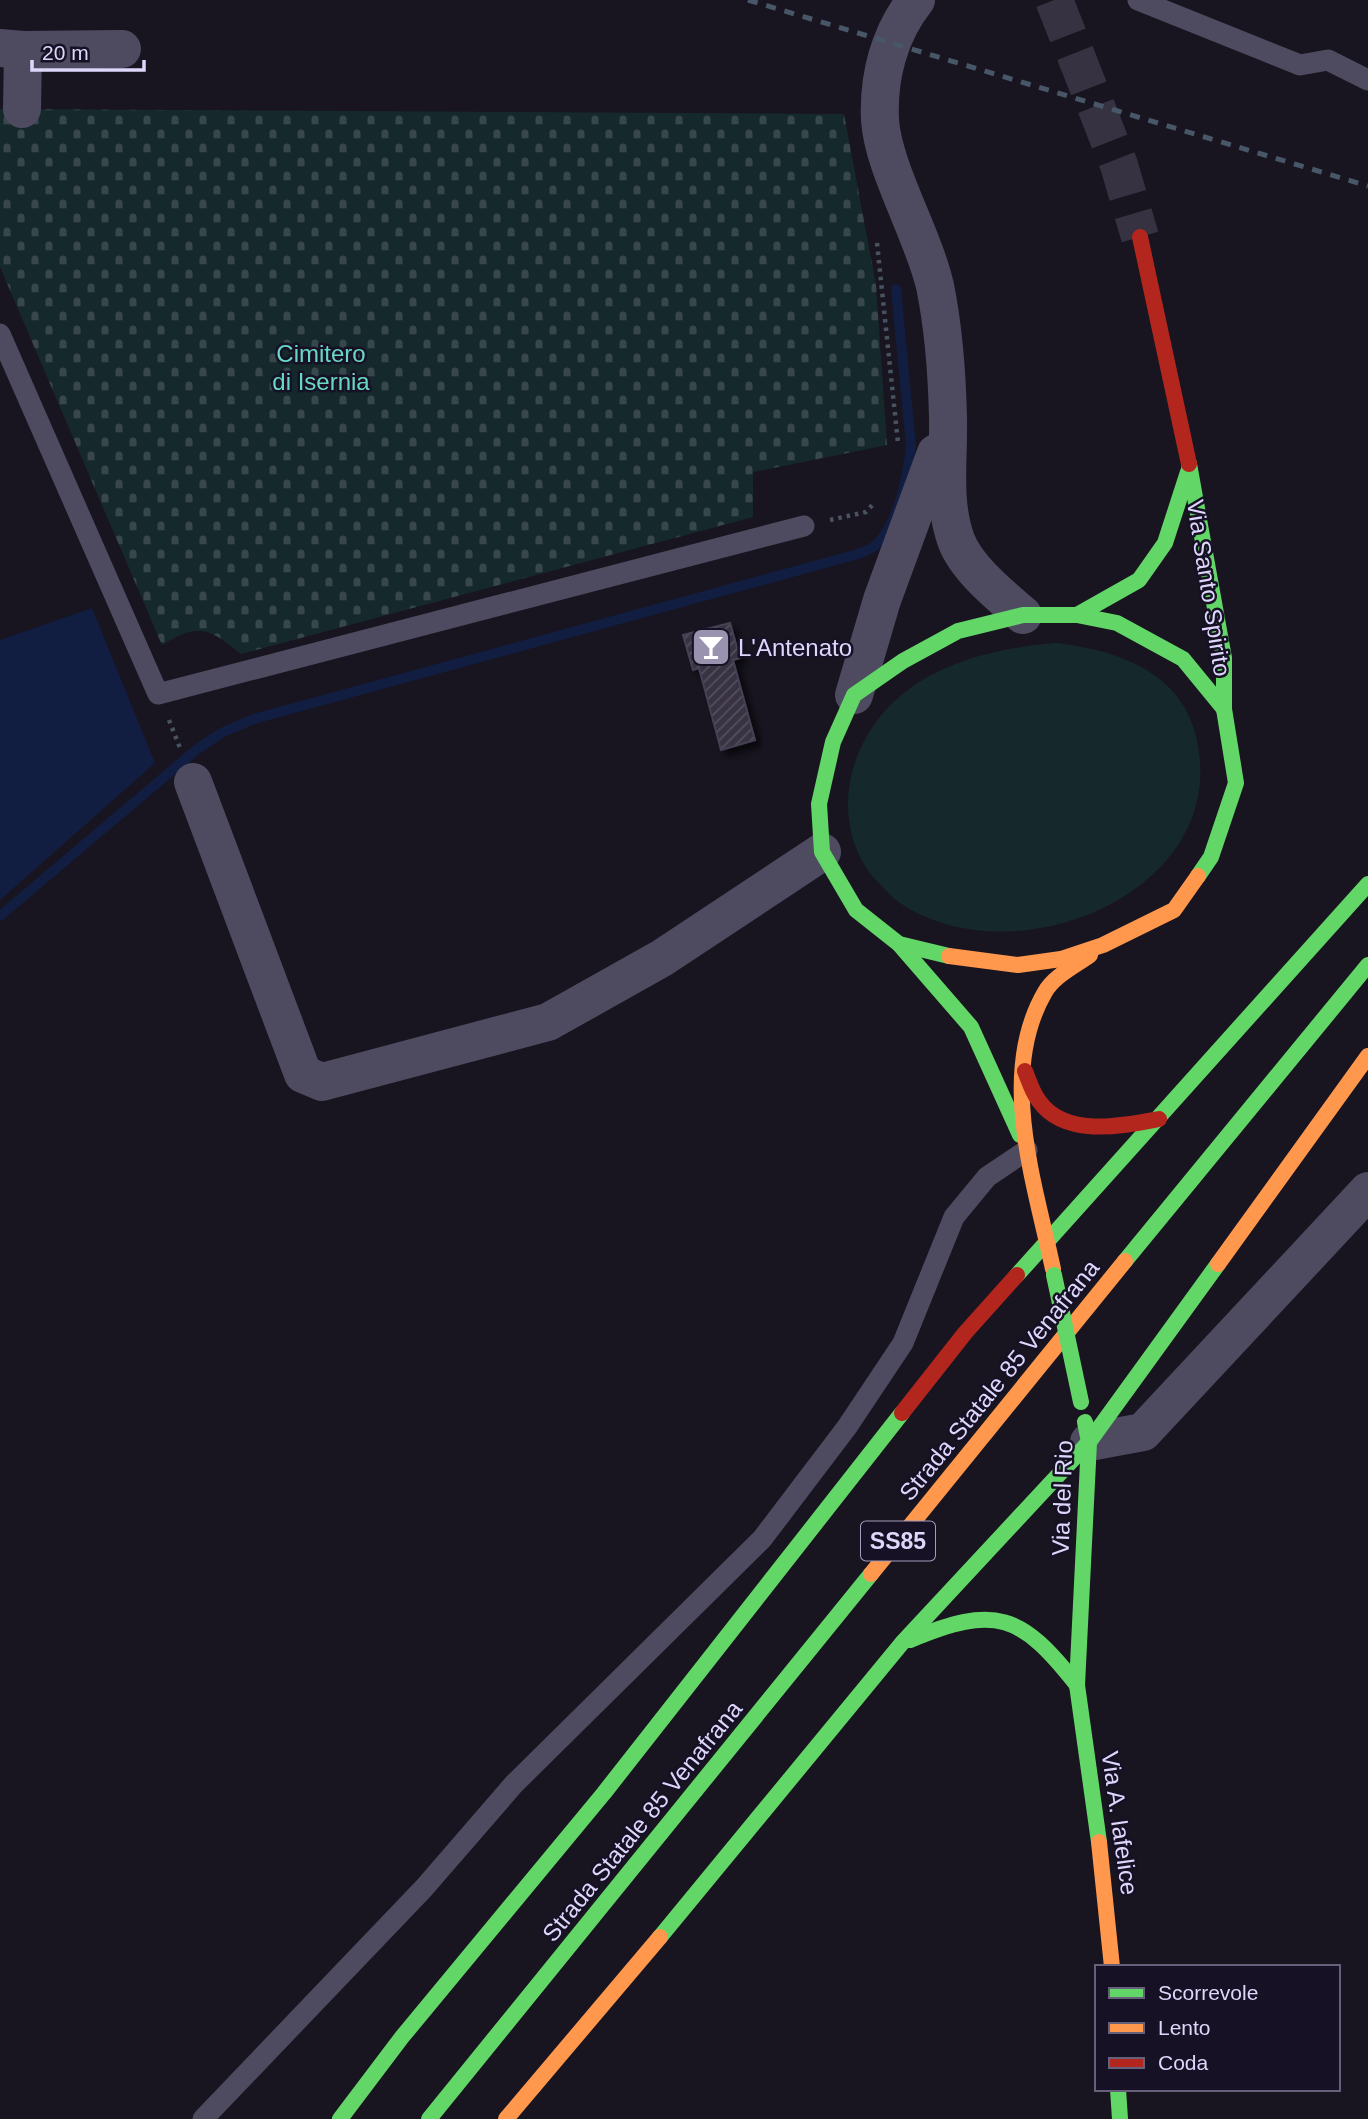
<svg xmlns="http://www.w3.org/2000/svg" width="1368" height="2119" viewBox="0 0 1368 2119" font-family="Helvetica,sans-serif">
<defs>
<pattern id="cemetery-stones" width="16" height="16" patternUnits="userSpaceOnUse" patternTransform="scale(1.75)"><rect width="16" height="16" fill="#15292c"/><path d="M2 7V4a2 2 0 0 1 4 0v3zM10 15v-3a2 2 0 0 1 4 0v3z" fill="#37474c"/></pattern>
<pattern id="building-hatch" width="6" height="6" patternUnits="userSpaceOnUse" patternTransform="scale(1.75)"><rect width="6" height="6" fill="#373342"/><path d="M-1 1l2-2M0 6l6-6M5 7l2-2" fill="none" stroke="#54505e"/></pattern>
<filter id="shadow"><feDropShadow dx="6" dy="6" stdDeviation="3.5" flood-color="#0009"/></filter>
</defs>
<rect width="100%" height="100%" fill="#181520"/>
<path fill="#15292c" d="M 1055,643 C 1111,649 1176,669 1194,729 C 1241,888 1017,982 900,903 C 891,897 884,888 877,881 C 848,851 841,802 855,763 C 885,676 973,650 1055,643 Z"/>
<path fill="url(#cemetery-stones)" d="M 0,109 L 844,114 L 876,285 L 887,445 L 753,472 L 753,517 L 241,654 C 209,628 199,622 162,645 L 0,267 Z"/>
<path fill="#111e41" d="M 92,608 L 155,763 L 0,900 L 0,640 Z"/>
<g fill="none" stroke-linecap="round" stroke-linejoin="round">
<path stroke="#111e41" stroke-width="10" d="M 0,916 L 196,750 L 221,733 L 254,719 L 858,554 C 864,551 873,549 877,544 C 898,524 908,475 911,447 L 896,289"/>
</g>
<path fill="url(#building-hatch)" stroke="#454153" stroke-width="2" filter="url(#shadow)" d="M 730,623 L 740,658 L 733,660 L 755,740 L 721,750 L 699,668 L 693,670 L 683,635 Z"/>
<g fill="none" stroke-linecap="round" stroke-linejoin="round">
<path stroke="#363241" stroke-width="38" stroke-dasharray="38 19" stroke-linecap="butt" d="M 1054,0 L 1119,165 L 1140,237"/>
<g stroke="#485260" stroke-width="4.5" stroke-dasharray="3.5 5" stroke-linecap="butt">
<path d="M 877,243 L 898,443"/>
<path d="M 830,520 L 866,512 L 875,502"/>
<path d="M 169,720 L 180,748"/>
</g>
<g stroke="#4e4b60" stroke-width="21">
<path d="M 1138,0 L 1300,65 L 1328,60 L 1368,80"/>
<path d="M 0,334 L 158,694 L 804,526"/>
<path d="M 203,2119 L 424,1888 L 514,1784 L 762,1539 L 847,1427 L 903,1343 L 954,1217 L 987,1177 L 1027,1150"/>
</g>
<g stroke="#4e4b60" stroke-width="38">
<path d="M 916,0 C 889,34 878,77 880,120 C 883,168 923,234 935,286 C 944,330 947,374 948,418 C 949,459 942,501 956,540 C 966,568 1001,596 1023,615"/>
<path d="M 0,48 L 23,50 L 22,109"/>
<path d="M 23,50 L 122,49"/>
<path d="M 854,695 L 882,600 L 936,453"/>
<path d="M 193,782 L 303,1074 L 322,1082 L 548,1022 L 662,958 L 822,852"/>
<path d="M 1089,1442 L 1143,1432 L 1368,1191"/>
</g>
<g stroke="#63d668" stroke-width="16">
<path d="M 1189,464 L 1224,658 L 1224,709 L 1236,783 L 1211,857 L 1198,876"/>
<path d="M 1077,615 L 1139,580 L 1165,543 L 1188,472"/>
<path d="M 899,944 L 971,1027 L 1020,1135"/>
<path d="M 949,956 L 899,944 L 856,910 L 822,852 L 819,804 L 833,742 L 854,695 L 903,661 L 958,631 L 1023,615 L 1077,615 L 1117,623 L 1183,659 L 1224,709"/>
<path d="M 1125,1261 L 1368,965"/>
<path d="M 1017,1275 L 1368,884"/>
<path d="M 1085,1422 L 1089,1442 L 1077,1685 L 1099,1842"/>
<path d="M 910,1640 C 996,1604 1021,1614 1077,1685"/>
<path d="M 660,1937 L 902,1643 L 1089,1442 L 1218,1264"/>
<path d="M 1118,2089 L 1120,2119"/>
<path d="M 340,2119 L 402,2037 L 604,1793 L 902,1413"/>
<path d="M 429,2119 L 871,1574"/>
</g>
<g stroke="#ff974d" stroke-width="16">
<path d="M 949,956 L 1018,965 L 1061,959 L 1103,945 L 1174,910 L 1198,876"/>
<path d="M 1218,1264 L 1368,1056"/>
<path d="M 1053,1269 C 1035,1184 997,1074 1045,992 C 1054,976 1075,966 1090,955"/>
<path d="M 871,1574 L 1125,1261"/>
<path d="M 1099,1842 L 1112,1967"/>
<path d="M 506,2119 L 660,1937"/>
</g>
<g stroke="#b3261e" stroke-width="16">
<path d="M 1140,237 L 1189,464"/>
<path d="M 1025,1071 C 1029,1081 1032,1092 1039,1101 C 1065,1138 1122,1126 1159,1119"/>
<path d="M 902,1413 L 965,1333 L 1017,1275"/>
</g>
<path stroke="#485768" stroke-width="5" stroke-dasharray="10 9" stroke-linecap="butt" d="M 748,0 L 1368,186"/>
<path stroke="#63d668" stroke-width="16" d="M 1054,1275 L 1081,1402"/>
</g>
<defs>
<g id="bar-square" transform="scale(2.0125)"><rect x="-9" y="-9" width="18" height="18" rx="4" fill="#9993af" stroke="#161124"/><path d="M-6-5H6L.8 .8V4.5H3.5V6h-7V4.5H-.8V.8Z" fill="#fff"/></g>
</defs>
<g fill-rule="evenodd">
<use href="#bar-square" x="711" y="647"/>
</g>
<g text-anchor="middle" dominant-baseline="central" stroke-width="5" stroke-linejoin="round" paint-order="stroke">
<rect fill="#161124" stroke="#a29cbb" stroke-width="2" x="861" y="1521.5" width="74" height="39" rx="5"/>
<g font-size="23" font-weight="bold" fill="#ded7fc">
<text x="898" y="1541">SS85</text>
</g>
<g font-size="24" fill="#68d7c5" stroke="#161124">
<text x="321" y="353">Cimitero<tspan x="321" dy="28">di Isernia</tspan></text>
</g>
<g font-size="24" fill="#ded7fc" stroke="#161124">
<text transform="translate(1209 588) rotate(81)">Via Santo Spirito</text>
<text transform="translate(999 1380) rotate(-51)">Strada Statale 85 Venafrana</text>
<text transform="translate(1062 1498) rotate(-88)">Via del Rio</text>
<text transform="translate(642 1821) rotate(-51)">Strada Statale 85 Venafrana</text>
<text transform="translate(1120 1823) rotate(82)">Via A. Iafelice</text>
</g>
<g font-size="24" fill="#ded7fc" stroke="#161124" text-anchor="start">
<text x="738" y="647">L'Antenato</text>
</g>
</g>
<rect x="1095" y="1965" width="245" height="126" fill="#161124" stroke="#66607a" stroke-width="2"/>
<rect x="1109" y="1988" width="35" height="10" fill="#63d668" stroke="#66607a" stroke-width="2"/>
<text x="1158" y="2000" font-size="21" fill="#ded7fc">Scorrevole</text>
<rect x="1109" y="2023" width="35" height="10" fill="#ff974d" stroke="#66607a" stroke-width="2"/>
<text x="1158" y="2035" font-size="21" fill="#ded7fc">Lento</text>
<rect x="1109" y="2058" width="35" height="10" fill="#b3261e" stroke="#66607a" stroke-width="2"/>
<text x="1158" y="2070" font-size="21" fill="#ded7fc">Coda</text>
<path d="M32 60v10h112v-10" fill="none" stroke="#ded7fc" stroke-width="3.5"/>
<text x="42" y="60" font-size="21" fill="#ded7fc" stroke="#161124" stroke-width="5" paint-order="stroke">20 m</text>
</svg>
